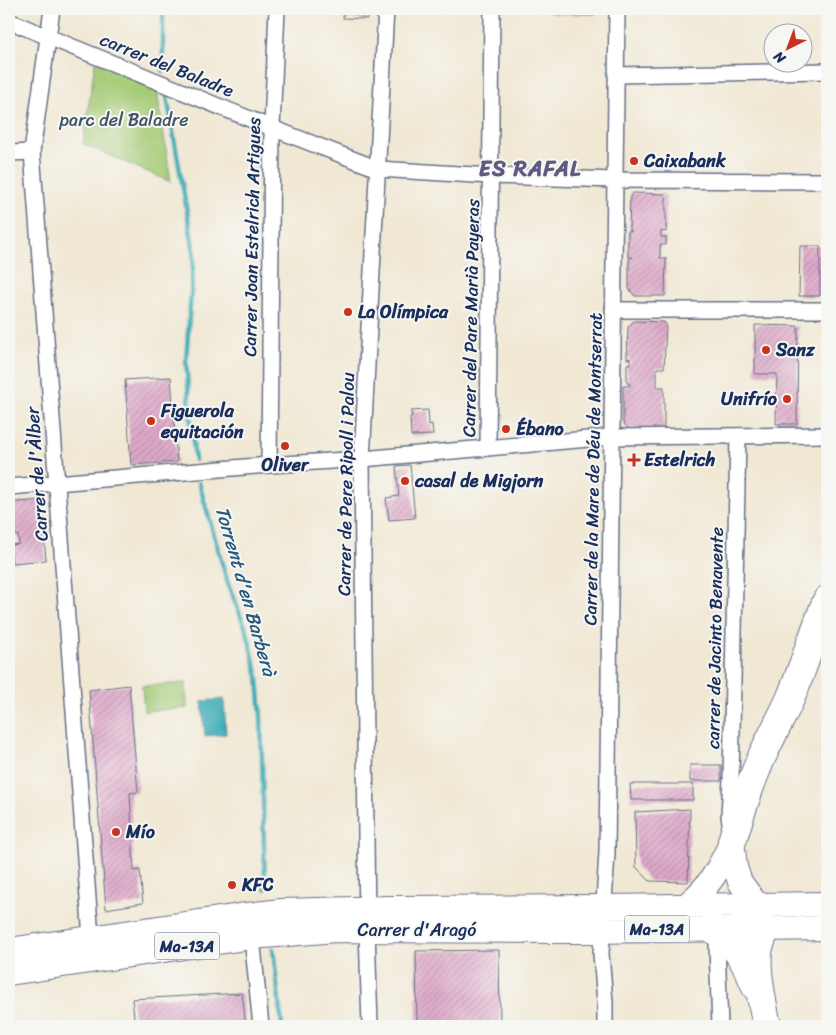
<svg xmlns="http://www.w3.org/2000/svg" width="836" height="1035" viewBox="0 0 836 1035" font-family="Sriracha,sans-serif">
<defs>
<pattern id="building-hatch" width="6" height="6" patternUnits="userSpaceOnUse" patternTransform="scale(1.25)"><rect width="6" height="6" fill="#dfa9c9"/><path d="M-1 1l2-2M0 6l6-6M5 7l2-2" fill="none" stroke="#b48aa6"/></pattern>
</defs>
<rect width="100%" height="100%" fill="#f6f6f2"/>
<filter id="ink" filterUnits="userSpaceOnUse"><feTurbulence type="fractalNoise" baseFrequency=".02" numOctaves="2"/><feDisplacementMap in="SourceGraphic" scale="10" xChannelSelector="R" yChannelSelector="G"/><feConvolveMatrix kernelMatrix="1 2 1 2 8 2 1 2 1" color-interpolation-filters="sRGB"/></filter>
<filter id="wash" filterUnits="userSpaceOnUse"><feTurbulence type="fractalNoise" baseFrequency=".0096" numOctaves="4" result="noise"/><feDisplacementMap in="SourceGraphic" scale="20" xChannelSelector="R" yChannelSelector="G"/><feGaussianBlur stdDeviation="1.12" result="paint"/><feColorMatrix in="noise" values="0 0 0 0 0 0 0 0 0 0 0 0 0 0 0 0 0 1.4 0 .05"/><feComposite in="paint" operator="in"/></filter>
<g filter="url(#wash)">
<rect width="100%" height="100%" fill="#f1e8d4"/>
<g fill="#a5cb76" stroke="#607d6a">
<path d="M 96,56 L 159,81 L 158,97 L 171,182 L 83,144 Z"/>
<path d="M 186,683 L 187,708 L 144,711 L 142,686 Z"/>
</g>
<path fill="#3aabb5" stroke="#2a6d8a" d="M 224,699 L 226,734 L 205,736 L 202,701 Z"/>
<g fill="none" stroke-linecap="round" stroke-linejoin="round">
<g stroke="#3aabb5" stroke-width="4.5">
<path d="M 163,9 L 163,71"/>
<path d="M 167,97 L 194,252 L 186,360 L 191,424 L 195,460"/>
<path d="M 199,483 L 228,584 L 247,632 L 258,677 L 261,716 L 265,889"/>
<path d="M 273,949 L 282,1026"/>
</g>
</g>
<g id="blocks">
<g fill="url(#building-hatch)">
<path d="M 344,9 L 367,9 L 367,19 L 343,18 Z"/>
<path d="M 552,9 L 595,9 L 595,15 L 552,14 Z"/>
<path d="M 633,193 L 664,194 L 666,196 L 666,232 L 661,231 L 661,237 L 666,237 L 666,245 L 660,245 L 660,258 L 666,258 L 665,296 L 635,296 L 629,289 L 629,259 L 633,257 L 628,257 L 628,231 L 632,231 L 629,230 L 630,197 Z"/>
<path d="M 800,246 L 820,246 L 820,296 L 799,296 Z"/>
<path d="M 634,321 L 664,322 L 664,324 L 666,324 L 664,368 L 657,368 L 657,387 L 664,387 L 664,430 L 629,429 L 623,423 L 623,386 L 630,386 L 630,384 L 627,383 L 627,364 L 630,364 L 630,358 L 627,359 L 628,327 Z"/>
<path d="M 755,325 L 798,326 L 797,424 L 776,424 L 777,374 L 755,374 Z"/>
<path d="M 171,377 L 177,462 L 131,465 L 125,380 Z"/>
<path d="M 428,410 L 429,425 L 432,424 L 433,435 L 411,436 L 410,417 L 412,417 L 411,411 Z"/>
<path d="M 410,465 L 415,518 L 389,520 L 386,498 L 399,496 L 396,466 Z"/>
<path d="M 41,500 L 46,560 L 12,563 L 11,554 L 9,554 L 9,545 L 19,544 L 18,535 L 9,536 L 9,503 Z"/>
<path d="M 129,685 L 138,792 L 130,793 L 134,871 L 140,870 L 143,903 L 106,909 L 89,690 Z"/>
<rect x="690" y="765" width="31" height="16"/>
<path d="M 630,784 L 693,784 L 693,800 L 631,800 Z"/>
<path d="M 690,809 L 688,882 L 650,881 L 636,867 L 635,812 Z"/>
<path d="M 499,950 L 500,1026 L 417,1026 L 416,951 Z"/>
<path d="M 242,993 L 246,1026 L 135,1026 L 132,999 Z"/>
</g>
</g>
</g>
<g filter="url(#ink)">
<use href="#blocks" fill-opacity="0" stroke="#667087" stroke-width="1"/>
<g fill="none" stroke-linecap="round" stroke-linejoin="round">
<g stroke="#667087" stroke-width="18">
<g id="street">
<path d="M 52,9 L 32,152 L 91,938"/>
<path d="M 9,21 L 272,128 L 378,169 L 491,176 L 615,180 L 827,181"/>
<path d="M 616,75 L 827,71"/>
<path d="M 9,153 L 32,152"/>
<path d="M 613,310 L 827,310"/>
<path d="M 488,448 L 492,9"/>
<path d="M 269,465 L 272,128 L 277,9"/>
<path d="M 9,487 L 269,465 L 362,459 L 611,437 L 827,435"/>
<path d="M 730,822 L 729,816 L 731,779 L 738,436"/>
<path d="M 252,937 L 261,1026"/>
<path d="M 717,946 L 720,1026"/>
<path d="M 370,1026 L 367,930 L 362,459 L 386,9"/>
<path d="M 605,1026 L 605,1002 L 601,954 L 607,852 L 617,9"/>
</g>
</g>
<g stroke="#667087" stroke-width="26">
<g id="primary">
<path d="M 732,841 L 735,867 L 740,882 L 756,904 L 761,915"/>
<path d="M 685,906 C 710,887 719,869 732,841"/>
<path d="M 9,950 L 239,916 L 281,911 L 390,908 L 604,907 L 827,904"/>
<path d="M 9,973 L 252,937 L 336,930 L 586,931 L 827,928"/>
</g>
</g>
<g stroke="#667087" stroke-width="30">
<g id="highway">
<path d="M 732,841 C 741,811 751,780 764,752 C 773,733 783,715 791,697 C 804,665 814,632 827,600"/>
<path d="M 712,928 C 718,933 725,938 731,944 C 742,955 750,972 756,987"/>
<path d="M 766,928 C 764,934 761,941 759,947 C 754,967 763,1006 767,1026"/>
</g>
</g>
<use href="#street" stroke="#fff" stroke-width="15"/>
<use href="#primary" stroke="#fff" stroke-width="24"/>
<use href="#highway" stroke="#fff" stroke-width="28"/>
</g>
</g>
<g fill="#c8321e" stroke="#f6f6f2" stroke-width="2">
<circle cx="634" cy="161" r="5"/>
<circle cx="348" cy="312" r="5"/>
<circle cx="766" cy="350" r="5"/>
<circle cx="787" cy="399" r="5"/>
<circle cx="151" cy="421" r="5"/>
<circle cx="506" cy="429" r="5"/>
<circle cx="285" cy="446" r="5"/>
<path d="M631.5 452.5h5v5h5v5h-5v5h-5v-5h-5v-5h5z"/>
<circle cx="405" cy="481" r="5"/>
<circle cx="116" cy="832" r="5"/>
<circle cx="232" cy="885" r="5"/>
</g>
<g text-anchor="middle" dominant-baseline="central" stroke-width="4" stroke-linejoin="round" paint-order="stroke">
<g fill="#f6f6f2" stroke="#5d6b8a" stroke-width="1">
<rect x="624.5" y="915.5" width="65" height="27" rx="4"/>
<rect x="154.5" y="932.5" width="65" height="27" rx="4"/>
</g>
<g font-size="16" font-weight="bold" fill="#1b2f5e">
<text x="657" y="929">Ma-13A</text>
<text x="187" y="946">Ma-13A</text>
</g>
<g font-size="18" fill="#1b2f5e" stroke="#f6f6f2">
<text transform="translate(167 65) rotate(22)">carrer del Baladre</text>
<text transform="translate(252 237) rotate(-89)">Carrer Joan Estelrich Artigues</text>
<text transform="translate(471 318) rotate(-89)">Carrer del Pare Marià Payeras</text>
<text transform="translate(593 469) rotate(-89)">Carrer de la Mare de Déu de Montserrat</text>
<text transform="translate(37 474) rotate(-94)">Carrer de l'Àlber</text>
<text transform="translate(346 484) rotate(-89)">Carrer de Pere Ripoll i Palou</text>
<text transform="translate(715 638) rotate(-89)">carrer de Jacinto Benavente</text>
<text x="417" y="930">Carrer d'Aragó</text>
</g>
<g font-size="18" fill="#3e5664" stroke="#f6f6f2">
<text x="124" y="120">parc del Baladre</text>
</g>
<g font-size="18" font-weight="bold" fill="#1b2f5e" stroke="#f6f6f2" text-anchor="start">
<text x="644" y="161">Caixabank</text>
<text x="358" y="312">La Olímpica</text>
<text x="776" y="350">Sanz</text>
<text x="777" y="399" text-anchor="end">Unifrío</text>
<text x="161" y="411">Figuerola<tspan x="161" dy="21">equitación</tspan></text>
<text x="516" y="429">Ébano</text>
<text x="644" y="460">Estelrich</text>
<text x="285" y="465" text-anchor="middle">Oliver</text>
<text x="415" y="481">casal de Migjorn</text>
<text x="126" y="832">Mío</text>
<text x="242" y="885">KFC</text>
</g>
<g font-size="19" font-style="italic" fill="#265a7c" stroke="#f6f6f2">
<text transform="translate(246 591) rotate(74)">Torrent d'en Barberà</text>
</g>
<g font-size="22" font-weight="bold" letter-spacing="1" fill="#605a83" stroke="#f6f6f2">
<text x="530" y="168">ES RAFAL</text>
</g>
</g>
<rect width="836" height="1035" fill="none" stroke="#f6f6f2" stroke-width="30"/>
<g transform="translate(788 48) rotate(222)"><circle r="24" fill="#f6f6f2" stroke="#9ea6b7"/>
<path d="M0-4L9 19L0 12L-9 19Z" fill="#c8321e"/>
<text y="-8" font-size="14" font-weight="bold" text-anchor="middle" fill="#1b2f5e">N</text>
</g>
</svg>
